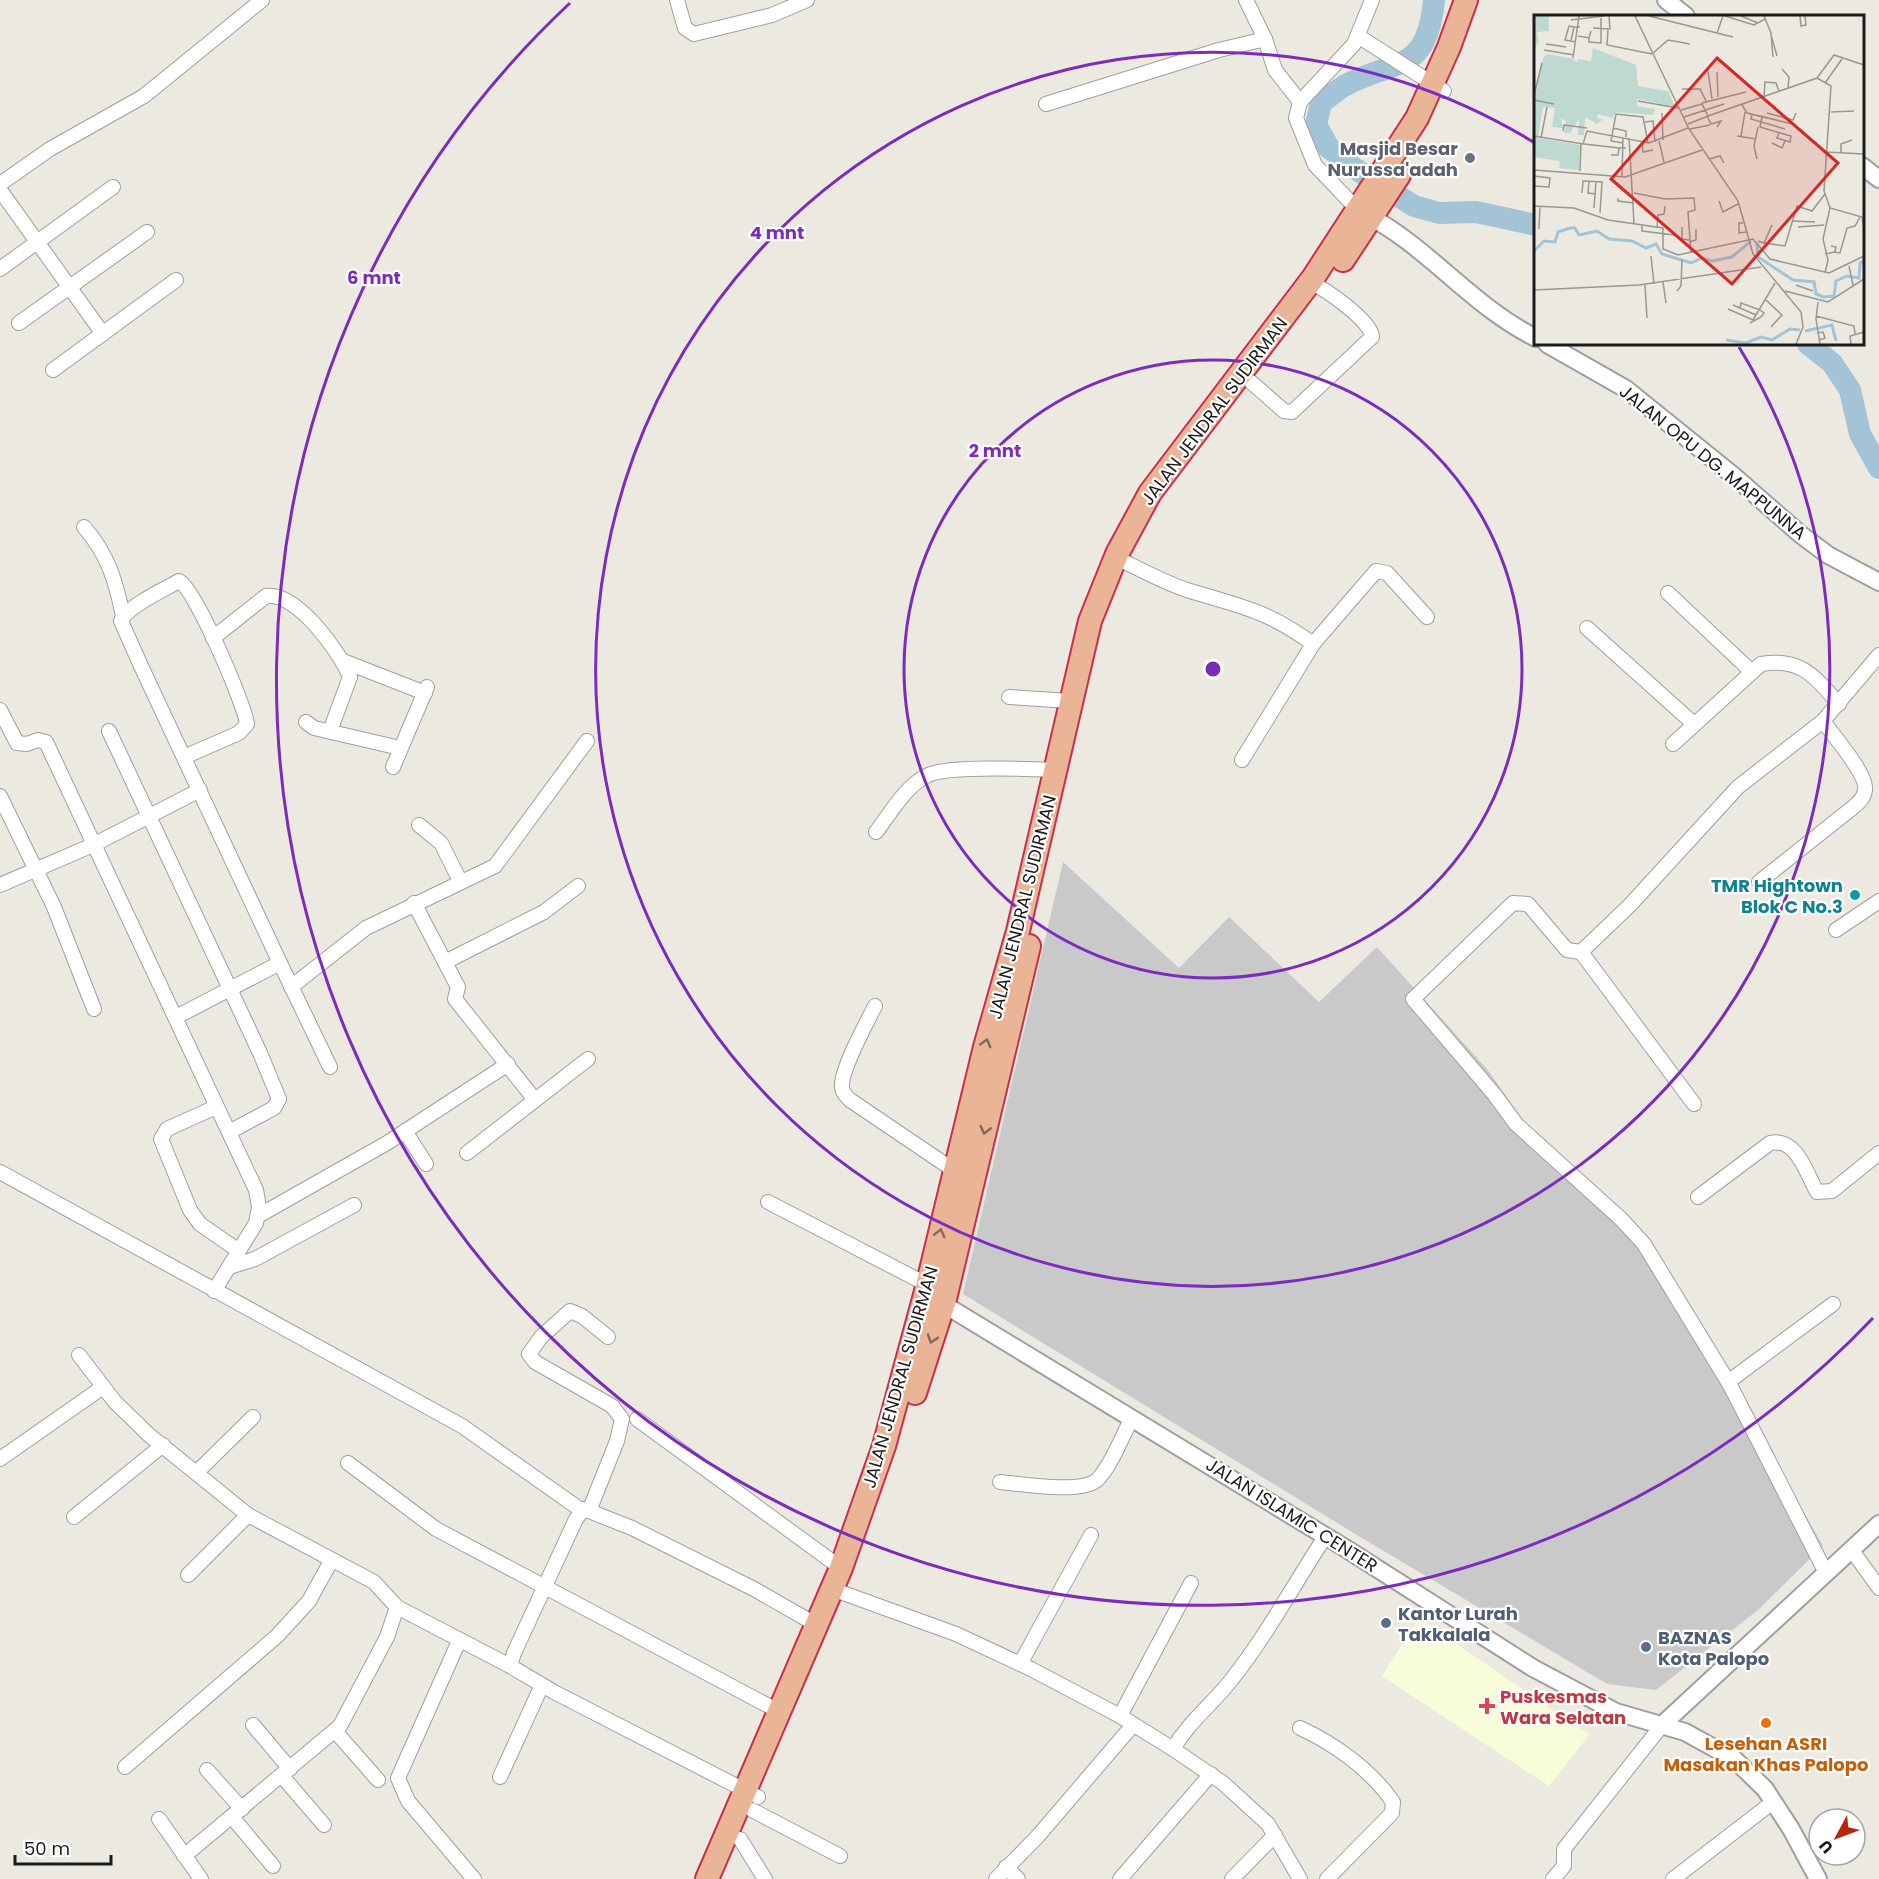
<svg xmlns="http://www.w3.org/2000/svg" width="1879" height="1879" viewBox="0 0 1879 1879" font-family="Poppins,sans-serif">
<rect width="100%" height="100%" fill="#eceae0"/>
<path fill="#f8fdd9" d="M 1419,1618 L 1589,1735 L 1549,1786 L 1382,1676 Z"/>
<path fill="#c9c9c9" d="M 1063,862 L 1179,968 L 1229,917 L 1319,1002 L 1377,947 L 1487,1069 L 1524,1121 L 1650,1240 L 1823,1546 L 1758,1610 L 1656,1690 L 1607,1684 L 1357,1535 L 963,1294 Z"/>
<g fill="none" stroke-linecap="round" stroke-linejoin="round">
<g stroke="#a3c4d7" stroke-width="22">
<path d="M 1434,0 C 1427,75 1395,58 1344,86 C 1336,91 1329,97 1321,103 L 1316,125 L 1329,148 L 1354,168 L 1414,206 L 1439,213 L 1476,212 L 1536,225"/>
<path d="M 1808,344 L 1832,363 L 1850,390 L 1860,434 L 1879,468"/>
</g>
<g stroke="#9f9f9f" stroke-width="16">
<g id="minor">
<path d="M 677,0 L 685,28 L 694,34 L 772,15 L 807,0"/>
<path d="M 1246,0 L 1265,39"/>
<path d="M 1358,36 L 1444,91"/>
<path d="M 1046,104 L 1219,50 L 1265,39 L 1275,70 L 1300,102"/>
<path d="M 0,184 L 50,149 L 144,96 L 262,0"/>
<path d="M 0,190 L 103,334"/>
<path d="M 1357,209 L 1315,165 L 1296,118 L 1300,102 L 1354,44 L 1372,0"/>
<path d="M 0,269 L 113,187"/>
<path d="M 19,323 L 147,232"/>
<path d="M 53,370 L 176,280"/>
<path d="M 1251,382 L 1284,411 L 1292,412 L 1372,337 C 1372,321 1325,289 1310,282"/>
<path d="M 84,527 C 108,554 116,582 123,616"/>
<path d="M 1127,563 C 1147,573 1166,583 1187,590 C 1239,606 1267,610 1313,644 L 1242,760"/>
<path d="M 1668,593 L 1752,672"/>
<path d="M 1587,628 L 1694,724"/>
<path d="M 213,638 L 266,596 C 296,591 340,652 350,677 L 330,731"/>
<path d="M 1313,644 L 1376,571 L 1387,573 L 1427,617"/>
<path d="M 343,661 L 425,693"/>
<path d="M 1009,697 L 1070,701"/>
<path d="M 0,710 L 17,743 L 27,744 L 38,740 L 46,742 L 256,1190 L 259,1207 L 256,1223 L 214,1291"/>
<path d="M 306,722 L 314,728 L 400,748"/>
<path d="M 109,731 L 260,1053 L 279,1099 L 274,1108 L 229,1132"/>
<path d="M 1673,744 L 1761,664 C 1801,657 1815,677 1839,704"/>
<path d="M 393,767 L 427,687"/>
<path d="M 0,796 L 54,907 L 94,1009"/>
<path d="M 419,825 L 441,843 L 460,881"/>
<path d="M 876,832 C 890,814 905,787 926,776 C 945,765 1030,769 1056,770"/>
<path d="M 1759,882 L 1851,809 C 1857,804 1864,799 1865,790 C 1868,775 1832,734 1823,721"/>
<path d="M 0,885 L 93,845 L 200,790"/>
<path d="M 414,903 L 458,987 L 455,999 L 535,1100"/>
<path d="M 1836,930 L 1879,901"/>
<path d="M 1581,952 L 1694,1104"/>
<path d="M 445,962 L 544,912 L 578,886"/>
<path d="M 280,963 L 330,1067"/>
<path d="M 291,987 L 366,928 L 495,866 L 587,741"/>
<path d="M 875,1006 C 866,1024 843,1066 842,1084 C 841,1091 845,1095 850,1100 L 955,1171"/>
<path d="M 176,1017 L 280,963 L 141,666 L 121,621 C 126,607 165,589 179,581 C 193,584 245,705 247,724 L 239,733 L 184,757"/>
<path d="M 216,1107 L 167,1129 L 161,1139 L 190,1210 L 200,1224 L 239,1251"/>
<path d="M 405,1131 L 426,1164"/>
<path d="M 467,1153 L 588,1059"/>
<path d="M 0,1172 L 462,1426 L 581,1510"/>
<path d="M 1698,1197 L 1770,1143 C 1797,1137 1806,1173 1817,1192 L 1832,1191 L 1879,1153"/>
<path d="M 768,1202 L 928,1285"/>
<path d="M 258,1216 L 387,1143 L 508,1064"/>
<path d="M 229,1267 L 255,1259 L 354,1205"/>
<path d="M 79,1355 L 115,1402 L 149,1435 L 248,1515 L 374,1582 L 397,1607 L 510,1666"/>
<path d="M 1728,1382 L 1833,1304"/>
<path d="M 637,1419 L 841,1568"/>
<path d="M 0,1459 L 103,1387"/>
<path d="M 348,1463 L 436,1529 L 780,1712"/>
<path d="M 196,1473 L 253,1417"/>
<path d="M 1000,1482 C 1022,1484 1081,1494 1097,1480 C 1111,1467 1123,1434 1132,1418"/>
<path d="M 589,1511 L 617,1441 L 622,1419 L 612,1406 L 535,1362 L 529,1354 L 541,1337 L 570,1311 L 582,1316 L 608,1337"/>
<path d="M 74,1517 L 163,1445"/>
<path d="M 1851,1549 L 1879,1588"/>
<path d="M 1826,1573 L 1730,1385 L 1644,1244 L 1621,1219 L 1516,1124 L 1494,1094 L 1413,999 L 1513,903 L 1528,904 L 1567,950 L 1581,952 L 1630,905 L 1738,787 L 1823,721 L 1879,655"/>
<path d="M 188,1575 L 248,1515"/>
<path d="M 832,1589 L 956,1634 L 1031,1669 L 1120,1716 L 1173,1749 L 1223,1783 L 1268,1824 L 1300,1879"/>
<path d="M 459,1641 L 398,1778 L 408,1801 L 474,1879"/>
<path d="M 1020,1664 L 1091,1535"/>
<path d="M 1120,1716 L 1191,1583"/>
<path d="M 253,1725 L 290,1769"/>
<path d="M 1300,1728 C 1335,1744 1371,1770 1393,1802 L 1392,1813 L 1327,1879"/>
<path d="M 335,1731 L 378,1780"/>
<path d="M 1173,1749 C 1189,1721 1213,1704 1232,1679 C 1267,1635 1294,1584 1325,1537"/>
<path d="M 125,1767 L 277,1636 L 309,1601 L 331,1561"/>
<path d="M 207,1770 L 242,1809"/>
<path d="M 282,1776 L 324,1825"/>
<path d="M 500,1777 L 542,1685"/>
<path d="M 758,1797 L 554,1692 L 510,1666 L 514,1653 L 576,1519 L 584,1509 L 632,1528 L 754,1589 L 817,1625"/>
<path d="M 752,1810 L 840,1856"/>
<path d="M 232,1817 L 273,1866"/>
<path d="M 159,1819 L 201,1879"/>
<path d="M 740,1839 L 765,1879"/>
<path d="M 184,1856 L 340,1726 L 387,1637 L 397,1607"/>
<path d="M 1006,1867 L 1018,1879"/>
<path d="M 996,1879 L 1038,1836 L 1133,1725"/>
<path d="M 1120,1879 L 1211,1774"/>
<path d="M 1232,1879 L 1275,1835"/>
<path d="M 1553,1879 L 1564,1866 L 1564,1849 L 1663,1724"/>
<path d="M 1673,1879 L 1773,1802"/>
</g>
</g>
<g stroke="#9f9f9f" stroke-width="20">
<g id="tertiary">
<path d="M 1666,0 L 1686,16"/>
<path d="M 1862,166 L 1879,179"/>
<path d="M 1363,213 C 1427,245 1471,306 1536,338"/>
<path d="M 1547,344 L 1626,389 L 1735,477 L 1800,534 L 1828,555 L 1879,582"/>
<path d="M 935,1299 L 1345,1548 L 1533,1668 L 1616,1712 L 1685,1732 L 1734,1759 L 1765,1789 L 1791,1829 L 1818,1879"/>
<path d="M 1663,1724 L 1879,1524"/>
</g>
</g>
<g stroke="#ca2e4d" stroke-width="26">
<g id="trunk">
<path d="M 1343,260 L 1399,175"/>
<path d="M 915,1393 L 944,1303 L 1029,946"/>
<path d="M 707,1879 L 841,1568 L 884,1446 L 925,1295 L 985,1047 L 1018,931 L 1090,621 L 1117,554 L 1150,493 L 1313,278 L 1417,118 L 1449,47 L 1466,0"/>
</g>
</g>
<use href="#minor" stroke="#fff" stroke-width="14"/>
<use href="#tertiary" stroke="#fff" stroke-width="16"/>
<use href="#trunk" stroke="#eab496" stroke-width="22"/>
</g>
<defs><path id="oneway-chevron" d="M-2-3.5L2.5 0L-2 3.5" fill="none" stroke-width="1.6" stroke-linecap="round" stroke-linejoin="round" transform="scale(1.5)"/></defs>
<g stroke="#826858">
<use href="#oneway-chevron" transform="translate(986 1043) rotate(-75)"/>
<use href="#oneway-chevron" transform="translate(985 1130) rotate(103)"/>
<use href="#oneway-chevron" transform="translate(940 1233) rotate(-76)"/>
<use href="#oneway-chevron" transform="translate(932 1339) rotate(108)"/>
</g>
<g fill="none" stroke="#7b2cbf" stroke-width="3">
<circle cx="1213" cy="669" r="309"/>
<path d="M1739 347A617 617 0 1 1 1535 143"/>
<path d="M1873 1318A926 926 0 1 1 570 3"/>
</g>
<circle fill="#6b7280" stroke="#fff" stroke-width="2" cx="1470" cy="158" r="6"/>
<circle fill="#0f9aa8" stroke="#fff" stroke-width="2" cx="1855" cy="895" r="6"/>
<g fill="#5c6f8a" stroke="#fff" stroke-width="2">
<circle cx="1386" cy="1623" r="6"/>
<circle cx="1646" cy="1647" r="6"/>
</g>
<path fill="#e0444e" stroke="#fff" stroke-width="2" d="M1484 1697h6v6h6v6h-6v6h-6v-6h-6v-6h6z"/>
<circle fill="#e8710a" stroke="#fff" stroke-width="2" cx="1766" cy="1723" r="6"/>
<g text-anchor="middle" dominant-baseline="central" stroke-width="4.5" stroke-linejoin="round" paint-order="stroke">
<g font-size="18" font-weight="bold" fill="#5b616d" stroke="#fff" text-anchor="end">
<text x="1458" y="148">Masjid Besar<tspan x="1458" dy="21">Nurussa'adah</tspan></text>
</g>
<g font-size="18" fill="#1b1b1b" stroke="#fff">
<text transform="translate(1214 411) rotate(-53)">JALAN JENDRAL SUDIRMAN</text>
<text transform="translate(1713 462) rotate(39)">JALAN OPU DG. MAPPUNNA</text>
<text transform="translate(1022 907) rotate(-76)">JALAN JENDRAL SUDIRMAN</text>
<text transform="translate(900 1377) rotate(-74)">JALAN JENDRAL SUDIRMAN</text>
<text transform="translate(1292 1515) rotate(32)">JALAN ISLAMIC CENTER</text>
</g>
<g font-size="18" font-weight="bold" fill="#0d838f" stroke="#fff" text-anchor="end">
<text x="1843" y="885">TMR Hightown<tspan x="1843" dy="21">Blok C No.3</tspan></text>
</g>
<g font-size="18" font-weight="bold" fill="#4e5e75" stroke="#fff" text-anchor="start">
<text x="1398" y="1613">Kantor Lurah<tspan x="1398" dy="21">Takkalala</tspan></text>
<text x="1658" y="1637">BAZNAS<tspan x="1658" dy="21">Kota Palopo</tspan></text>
</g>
<g font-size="18" font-weight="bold" fill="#be3a42" stroke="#fff" text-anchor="start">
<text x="1500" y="1696">Puskesmas<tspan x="1500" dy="21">Wara Selatan</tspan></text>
</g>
<g font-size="18" font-weight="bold" fill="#c56008" stroke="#fff">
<text x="1766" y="1743">Lesehan ASRI<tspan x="1766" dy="21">Masakan Khas Palopo</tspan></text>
</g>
</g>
<g transform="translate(1534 15)">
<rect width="330" height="330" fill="#eceae0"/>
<path d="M 0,1 L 15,1 L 15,16 L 3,17 L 5,27 L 0,33 ZM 59,33 L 102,50 L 104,71 L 134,76 L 141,92 L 103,84 L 103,91 L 121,94 L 119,100 L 82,97 L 78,103 L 64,99 L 63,103 L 69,104 L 63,109 L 51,102 L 50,120 L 44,120 L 45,104 L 36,118 L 30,118 L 32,105 L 27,104 L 29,113 L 18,112 L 21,93 L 9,92 L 4,123 L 46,130 L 45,155 L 25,153 L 26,146 L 0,142 L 0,81 L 9,43 L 13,39 L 40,44 L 42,48 L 44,44 L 57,46 Z" fill="#bed9d0"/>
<path fill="none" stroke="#a3c4d7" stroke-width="3" d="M 223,228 L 224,242 L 259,265 L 280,267 L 282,279 L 289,282 L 300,281 L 302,266 L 313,261 L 325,263 L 326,248 L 330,246M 0,236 L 10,226 L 21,227 L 24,217 L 36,213 L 41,213 L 45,220 L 63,216 L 75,224 L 98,226 L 112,233 L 122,229 L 128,239 L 157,248 L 168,243 L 178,246 L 198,242 L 217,226M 271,316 L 298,310 L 302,326M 192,325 L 212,328 L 227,322 L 238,325 L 256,314 L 266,315"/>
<path fill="none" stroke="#989791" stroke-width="1.5" d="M 101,1 L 155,114 L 204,186 L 219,239 L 267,297 L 269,312 L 262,329M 115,1 L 199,22M 191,1 L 220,10 L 231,4M 207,1 L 224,8M 230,1 L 237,18 L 239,42M 266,1 L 267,11 L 272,10 L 271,1M 37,5 L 70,1M 40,12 L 35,11 L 31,25 L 42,27M 59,13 L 76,14 L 75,1M 74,14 L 73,30 L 118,39M 183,18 L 189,1M 237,20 L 243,41M 44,21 L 55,23 L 57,16M 55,23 L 55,27 L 67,28 L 67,1M 37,25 L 40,12 L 46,12M 12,29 L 32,32M 10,35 L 40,40M 119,38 L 134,25 L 156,29M 39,43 L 45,1M 248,54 L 255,62 L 254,73M 174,56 L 178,84M 183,57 L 184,82M 283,63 L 297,71 L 290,176 L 296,193 L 328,202 L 330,213M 291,68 L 308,44M 148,74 L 166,74 L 172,86M 0,80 L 8,48M 230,82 L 231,67 L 242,68 L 245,76M 0,85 L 20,89M 104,86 L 144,93M 168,88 L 212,77M 208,90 L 213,98 L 259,109M 147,95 L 168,89 L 174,101 L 154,109M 297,97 L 320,96M 128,98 L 129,125M 233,98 L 259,105 L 262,98M 218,99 L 217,104 L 251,114M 173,101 L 177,109 L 187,106 L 183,112M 174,101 L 283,63 L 300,40 L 330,50M 150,102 L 190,89M 228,102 L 226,112 L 253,120 L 257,121 L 256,127 L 243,123 L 245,118M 111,107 L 119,106 L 121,127M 79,113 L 92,116 L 92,122M 156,114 L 176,110M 29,116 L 30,110 L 53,113M 0,121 L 49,129 L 53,116 L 115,128 L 154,113M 203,121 L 222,124M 207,121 L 211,97M 7,123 L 13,92M 95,123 L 100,208M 108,126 L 109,137 L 119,135M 125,126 L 130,147M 89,128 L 77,126 L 82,99 L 109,102 L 114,128M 238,128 L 248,133 L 251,126M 50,129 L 85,133M 292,137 L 330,139M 307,137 L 307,129 L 318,125M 77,140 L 84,140 L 85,133 L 92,133M 175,144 L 186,141 L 190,148M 223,144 L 220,131 L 224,112M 0,155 L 91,162 L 168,135M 46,156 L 47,129M 0,161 L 16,163 L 15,172 L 0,171M 88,162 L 89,122M 55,166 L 54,178 L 62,179M 48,178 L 49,166 L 68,167 L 66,198M 100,178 L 131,184 L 160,183 L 161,195 L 154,197 L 157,238M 84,183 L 84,186 L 100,188M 185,186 L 189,197 L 204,189M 0,191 L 40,193 L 74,205 L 129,213 L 129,234 L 144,240 L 219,224 L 236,244 L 295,258 L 330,241M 60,193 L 62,166M 258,206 L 281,207M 209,208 L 205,208 L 205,218 L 212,217M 108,209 L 108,216 L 140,220M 148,212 L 148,224 L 155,225M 264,212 L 290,210M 123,213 L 124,200 L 130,199 L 131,191M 5,214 L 6,191M 224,226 L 230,228 L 238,210M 155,227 L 162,225 L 162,214M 230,228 L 251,231 L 263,191 L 278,196 L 291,179M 300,237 L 306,238 L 313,213 L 321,211 L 326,202M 291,239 L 301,237 L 302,232 L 297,231M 117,241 L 120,269M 315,251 L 319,270M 291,258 L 294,245 L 289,224 L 296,193M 129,267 L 132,288M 111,270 L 113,303M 262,270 L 279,276M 0,275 L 105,270 L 227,252M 143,276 L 147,271 L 148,244M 251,276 L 294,287 L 330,264M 232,285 L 248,300 L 237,312M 284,287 L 282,304 L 286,329M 199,290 L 222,300M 206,293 L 207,288 L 226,295M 194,294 L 219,305 L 241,268M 282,301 L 320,311 L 321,319M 216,308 L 227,302 L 230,298 L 226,295M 283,318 L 289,317 L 291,323 L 285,325M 317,329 L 316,321 L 330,317"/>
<path fill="#d62828" fill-opacity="0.15" stroke="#d62828" stroke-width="3" d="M 183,43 L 304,148 L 198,269 L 77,164 Z"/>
<rect width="330" height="330" fill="none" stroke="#1b1b1b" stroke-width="3"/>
</g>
<circle cx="1213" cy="669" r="9" fill="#7b2cbf" stroke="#fff" stroke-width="3"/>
<g font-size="18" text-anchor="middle" font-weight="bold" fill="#7b2cbf" stroke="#fff" stroke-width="4.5" stroke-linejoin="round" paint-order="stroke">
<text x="777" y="239">4 mnt</text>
<text x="374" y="284">6 mnt</text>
<text x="995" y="457">2 mnt</text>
</g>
<g transform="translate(1837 1837) rotate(229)"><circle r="28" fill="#ffffff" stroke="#a4a4a4" stroke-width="1.5"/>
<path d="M0-4.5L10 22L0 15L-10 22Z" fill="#b9240c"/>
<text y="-9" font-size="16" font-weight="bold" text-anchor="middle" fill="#1b1b1b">U</text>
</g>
<path d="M15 1855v9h96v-9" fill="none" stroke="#1b1b1b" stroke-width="3"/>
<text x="24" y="1855" font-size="18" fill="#1b1b1b" stroke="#ffffff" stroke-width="4.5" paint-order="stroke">50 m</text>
</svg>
